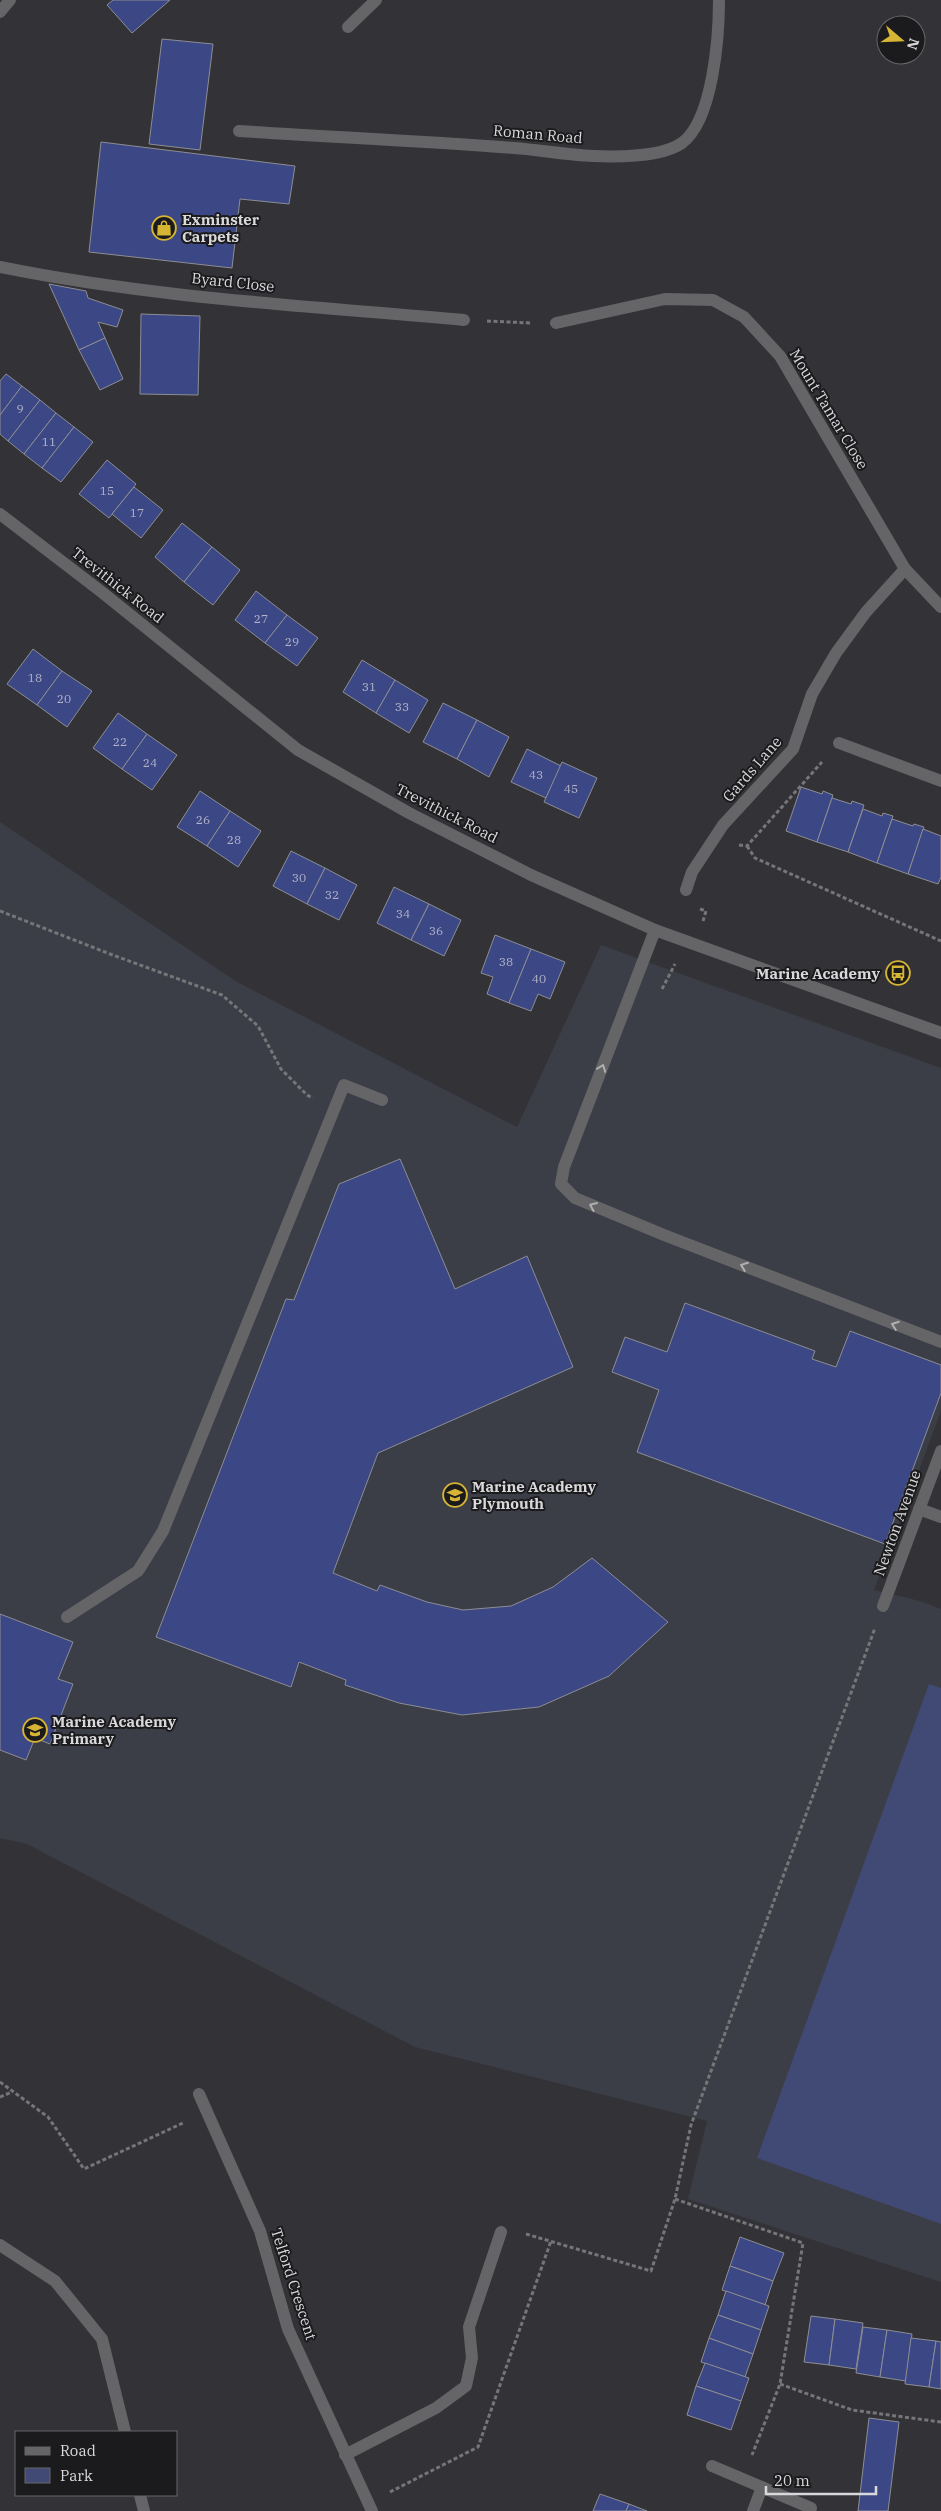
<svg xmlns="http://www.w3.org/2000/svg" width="941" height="2511" viewBox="0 0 941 2511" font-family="'IBM Plex Serif',serif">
<rect width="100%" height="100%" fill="#333337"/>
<path fill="#3b3e47" d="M 0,822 L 237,982 L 517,1127 L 601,945 L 941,1068 L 941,1411 L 874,1590 L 920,1601 L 941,1609 L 941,2282 L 688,2199 L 707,2121 L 415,2047 L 27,1844 L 0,1838 Z"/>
<path fill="#414a74" d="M 929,1684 L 941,1688 L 941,2224 L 757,2158 Z"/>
<g fill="#3c4786" stroke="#8d8e92">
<path d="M 113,0 L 170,0 L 132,33 L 107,5 Z"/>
<path d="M 162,39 L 213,44 L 200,150 L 149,144 Z"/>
<path d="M 101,142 L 295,166 L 289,204 L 240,199 L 232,268 L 89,252 Z"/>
<path d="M 49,284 L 86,291 L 88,298 L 123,310 L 117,327 L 98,322 L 105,338 L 79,350 Z"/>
<path d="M 141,314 L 200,316 L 198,395 L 140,394 Z"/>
<path d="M 105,338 L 123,379 L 100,390 L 79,350 Z"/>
<path d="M 6,374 L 22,386 L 0,415 L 0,381 Z"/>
<path d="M 22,386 L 40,400 L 8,441 L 0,434 L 0,415 Z"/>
<path d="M 40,400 L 56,413 L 24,454 L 8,441 Z"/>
<path d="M 56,413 L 74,427 L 42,468 L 24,454 Z"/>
<path d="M 74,427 L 93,442 L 61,482 L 42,468 Z"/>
<path d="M 107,460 L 136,484 L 109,518 L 79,494 Z"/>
<path d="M 134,487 L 163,510 L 141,538 L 112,514 Z"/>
<path d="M 182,523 L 212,547 L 184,582 L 155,557 Z"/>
<path d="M 212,547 L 240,570 L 213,605 L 184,582 Z"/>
<path d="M 256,591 L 287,615 L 265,643 L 235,620 Z"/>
<path d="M 287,615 L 318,638 L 297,666 L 265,643 Z"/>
<path d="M 33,649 L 62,671 L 37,705 L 7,684 Z"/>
<path d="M 362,660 L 395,680 L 376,713 L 343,692 Z"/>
<path d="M 62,671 L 92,691 L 67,727 L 37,705 Z"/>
<path d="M 395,680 L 428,700 L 409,733 L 376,713 Z"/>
<path d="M 443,703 L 477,720 L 457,759 L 423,742 Z"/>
<path d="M 118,713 L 147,734 L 122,769 L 93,748 Z"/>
<path d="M 477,720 L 509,737 L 489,777 L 457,759 Z"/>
<path d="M 147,734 L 177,755 L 152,790 L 122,769 Z"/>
<path d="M 527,749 L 561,766 L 546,798 L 511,782 Z"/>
<path d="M 562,762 L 597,778 L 579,818 L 544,802 Z"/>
<path d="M 801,787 L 822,794 L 823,791 L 833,795 L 817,842 L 786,831 Z"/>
<path d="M 200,791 L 230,811 L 207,846 L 177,827 Z"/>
<path d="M 832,798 L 851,804 L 852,801 L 864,805 L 848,852 L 817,842 Z"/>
<path d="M 863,809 L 882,816 L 883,813 L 893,816 L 877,863 L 848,852 Z"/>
<path d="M 230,811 L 261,831 L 238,867 L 207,846 Z"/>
<path d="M 892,819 L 913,826 L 914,824 L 924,827 L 908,874 L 877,863 Z"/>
<path d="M 923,829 L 941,836 L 941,877 L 938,884 L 908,874 Z"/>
<path d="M 291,851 L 325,868 L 307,904 L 273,886 Z"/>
<path d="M 325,868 L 357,885 L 339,920 L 307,904 Z"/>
<path d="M 394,887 L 429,904 L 411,940 L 377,923 Z"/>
<path d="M 429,904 L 461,920 L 444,956 L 411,940 Z"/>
<path d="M 495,935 L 531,949 L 509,1003 L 487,994 L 493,977 L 481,973 Z"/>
<path d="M 531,949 L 565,962 L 550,999 L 538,994 L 531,1011 L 509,1003 Z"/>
<path d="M 400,1159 L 455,1289 L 527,1256 L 573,1367 L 378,1453 L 333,1573 L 377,1591 L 380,1585 L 427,1602 L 463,1610 L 511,1606 L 553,1587 L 592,1558 L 668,1622 L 609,1676 L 539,1707 L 462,1715 L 399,1703 L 345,1685 L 346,1680 L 299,1662 L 291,1687 L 156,1637 L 286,1299 L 294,1300 L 339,1184 Z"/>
<path d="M 685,1303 L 815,1351 L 812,1359 L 836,1367 L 850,1331 L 941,1365 L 941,1393 L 885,1544 L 637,1452 L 659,1390 L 612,1372 L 625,1337 L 667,1352 Z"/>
<path d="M 0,1614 L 73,1642 L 58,1679 L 73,1684 L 50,1744 L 35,1738 L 26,1760 L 0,1750 Z"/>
<path d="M 740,2237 L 784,2253 L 773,2281 L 730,2266 Z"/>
<path d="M 730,2266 L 773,2281 L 765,2305 L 722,2290 Z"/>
<path d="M 726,2291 L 769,2306 L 761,2330 L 718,2315 Z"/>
<path d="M 718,2315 L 761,2330 L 753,2354 L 709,2338 Z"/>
<path d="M 811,2316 L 835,2319 L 829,2365 L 804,2362 Z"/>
<path d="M 835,2319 L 863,2323 L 856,2369 L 829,2365 Z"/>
<path d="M 863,2327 L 887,2330 L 880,2377 L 856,2373 Z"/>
<path d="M 887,2330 L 912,2334 L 906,2381 L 880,2377 Z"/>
<path d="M 709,2338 L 753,2354 L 745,2377 L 701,2362 Z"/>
<path d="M 911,2338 L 936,2341 L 929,2387 L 905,2384 Z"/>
<path d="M 936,2341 L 941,2342 L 941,2389 L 929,2387 Z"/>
<path d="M 705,2363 L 749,2378 L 741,2401 L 696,2386 Z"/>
<path d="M 696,2386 L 741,2401 L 731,2430 L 687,2415 Z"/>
<path d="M 869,2418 L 899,2422 L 888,2511 L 858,2511 Z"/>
<path d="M 600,2494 L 629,2504 L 626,2511 L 593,2511 Z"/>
<path d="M 629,2504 L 647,2511 L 626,2511 Z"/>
</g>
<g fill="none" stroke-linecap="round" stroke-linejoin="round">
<g stroke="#767679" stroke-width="3" stroke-dasharray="4 2.5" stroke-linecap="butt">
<path d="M 487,321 L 531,323"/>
<path d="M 739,845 L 747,846 L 822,762"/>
<path d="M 747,846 L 755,858 L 941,941"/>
<path d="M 700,909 L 706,911 L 703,921"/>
<path d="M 0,911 L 110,954 L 222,995 L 258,1026 L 281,1069 L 307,1095 L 313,1098"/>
<path d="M 662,989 L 675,964"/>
<path d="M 0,2082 L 48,2117 L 84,2169 L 185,2122"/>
<path d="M 0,2097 L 12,2092"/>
<path d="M 675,2199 L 803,2243 L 780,2384 L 752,2455"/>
<path d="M 526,2234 L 651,2271 L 675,2199 L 691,2125 L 875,1628"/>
<path d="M 780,2384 L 852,2410 L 941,2422"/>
<path d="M 390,2492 L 478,2447 L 551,2241"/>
</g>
<g stroke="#656567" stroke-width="12">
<path d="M 0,12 L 10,0"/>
<path d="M 348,27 L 376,0"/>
<path d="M 239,131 C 331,137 423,141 514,148 C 541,150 567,155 593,156 C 617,157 662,157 682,143 C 713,120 719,37 719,0"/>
<path d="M 0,267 C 152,298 310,306 464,320"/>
<path d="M 556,323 L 665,299 L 713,300 L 744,317 L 780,356 L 905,569 L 941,607"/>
<path d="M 0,514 L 103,593 L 298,750 L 409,813 L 531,875 L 655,930 L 941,1033"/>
<path d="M 839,743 L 941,781"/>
<path d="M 686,890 L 692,872 L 723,825 L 793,749 L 812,694 L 836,653 L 866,612 L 905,569"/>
<path d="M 655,930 L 564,1167 L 561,1184 L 575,1198 L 664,1235 L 941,1342"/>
<path d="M 919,1509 L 941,1517"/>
<path d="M 883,1606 L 941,1451"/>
<path d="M 67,1617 L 138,1571 L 163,1531 L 344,1085 L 382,1100"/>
<path d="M 199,2094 L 260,2231 L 288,2329 L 372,2511"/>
<path d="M 0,2245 L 55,2281 L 102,2339 L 125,2432"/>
<path d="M 345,2455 L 436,2408 L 466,2386 L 472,2358 L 469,2327 L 501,2232"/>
<path d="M 712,2466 L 811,2508"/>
<path d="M 140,2495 L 144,2511"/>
<path d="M 753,2511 L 762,2487"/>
</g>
</g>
<defs><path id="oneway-chevron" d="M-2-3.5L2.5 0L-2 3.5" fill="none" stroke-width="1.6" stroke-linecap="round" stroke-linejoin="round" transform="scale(1.25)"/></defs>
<g stroke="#b0b0b2">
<use href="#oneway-chevron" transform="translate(602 1068) rotate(-69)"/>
<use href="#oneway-chevron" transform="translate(593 1206) rotate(-157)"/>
<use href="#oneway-chevron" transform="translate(744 1266) rotate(-159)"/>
<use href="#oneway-chevron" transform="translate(895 1325) rotate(-160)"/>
</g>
<defs>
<g id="shop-ring" transform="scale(1.25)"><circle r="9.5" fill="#1b1b1d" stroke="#d6b534" stroke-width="1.5"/><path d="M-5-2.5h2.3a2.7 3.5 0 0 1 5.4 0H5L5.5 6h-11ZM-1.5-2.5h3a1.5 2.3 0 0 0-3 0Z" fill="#d6b534"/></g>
<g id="bus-ring" transform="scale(1.25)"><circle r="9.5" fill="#1b1b1d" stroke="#d6b534" stroke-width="1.5"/><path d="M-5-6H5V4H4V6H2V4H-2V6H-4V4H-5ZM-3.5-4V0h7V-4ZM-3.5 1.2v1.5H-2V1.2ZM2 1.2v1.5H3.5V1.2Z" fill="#d6b534"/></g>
<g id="school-ring" transform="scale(1.25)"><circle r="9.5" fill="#1b1b1d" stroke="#d6b534" stroke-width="1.5"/><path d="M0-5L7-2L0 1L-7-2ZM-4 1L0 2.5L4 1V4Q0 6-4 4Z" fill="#d6b534"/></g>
</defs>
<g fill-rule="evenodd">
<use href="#shop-ring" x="164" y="228"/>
<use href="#bus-ring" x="898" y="973"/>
<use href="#school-ring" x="455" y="1495"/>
<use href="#school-ring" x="35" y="1730"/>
</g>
<g text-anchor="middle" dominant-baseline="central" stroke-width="4" stroke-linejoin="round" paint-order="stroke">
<g font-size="12" fill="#b2b4c6">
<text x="20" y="408">9</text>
<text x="49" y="441">11</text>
<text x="107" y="490">15</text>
<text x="137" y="512">17</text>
<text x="261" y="618">27</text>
<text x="292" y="641">29</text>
<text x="35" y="677">18</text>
<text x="369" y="686">31</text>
<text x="64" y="698">20</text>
<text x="402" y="706">33</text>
<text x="120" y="741">22</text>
<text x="150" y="762">24</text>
<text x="536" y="774">43</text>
<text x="571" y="788">45</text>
<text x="203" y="819">26</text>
<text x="234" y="839">28</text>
<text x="299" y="877">30</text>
<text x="332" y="894">32</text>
<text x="403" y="913">34</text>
<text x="436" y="930">36</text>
<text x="506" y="961">38</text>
<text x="539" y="978">40</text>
</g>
<g font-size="15" fill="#d9d9db" stroke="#1b1b1d">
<text transform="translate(538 134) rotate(5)">Roman Road</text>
<text transform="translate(233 282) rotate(6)">Byard Close</text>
<text transform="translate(829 409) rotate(59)">Mount Tamar Close</text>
<text transform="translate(118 585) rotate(38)">Trevithick Road</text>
<text transform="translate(752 769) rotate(-49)">Gards Lane</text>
<text transform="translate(447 813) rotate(27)">Trevithick Road</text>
<text transform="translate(897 1523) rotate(-70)">Newton Avenue</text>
<text transform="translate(294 2284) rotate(72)">Telford Crescent</text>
</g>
<g font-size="15" font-weight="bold" fill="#d9d9db" stroke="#1b1b1d" text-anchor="start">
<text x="182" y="219">Exminster<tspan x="182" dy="17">Carpets</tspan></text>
<text x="880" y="973" text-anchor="end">Marine Academy</text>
<text x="472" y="1486">Marine Academy<tspan x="472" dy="17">Plymouth</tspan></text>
<text x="52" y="1721">Marine Academy<tspan x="52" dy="17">Primary</tspan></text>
</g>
</g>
<rect x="15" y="2431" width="162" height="65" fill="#1b1b1d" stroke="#676769"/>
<rect x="25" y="2447" width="25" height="8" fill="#656567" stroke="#676769"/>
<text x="60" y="2456" font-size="15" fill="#d9d9db">Road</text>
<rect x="25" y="2468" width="25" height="15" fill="#414a74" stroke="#676769"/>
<text x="60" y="2481" font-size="15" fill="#d9d9db">Park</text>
<g transform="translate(901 40) rotate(109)"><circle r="24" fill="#1b1b1d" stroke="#676769"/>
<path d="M0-4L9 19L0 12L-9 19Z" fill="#d6b534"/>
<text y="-8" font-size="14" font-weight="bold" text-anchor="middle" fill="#d9d9db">N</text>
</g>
<path d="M766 2486v8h110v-8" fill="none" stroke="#d9d9db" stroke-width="2.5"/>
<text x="774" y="2486" font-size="15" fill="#d9d9db" stroke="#1b1b1d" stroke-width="4" paint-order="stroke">20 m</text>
</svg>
